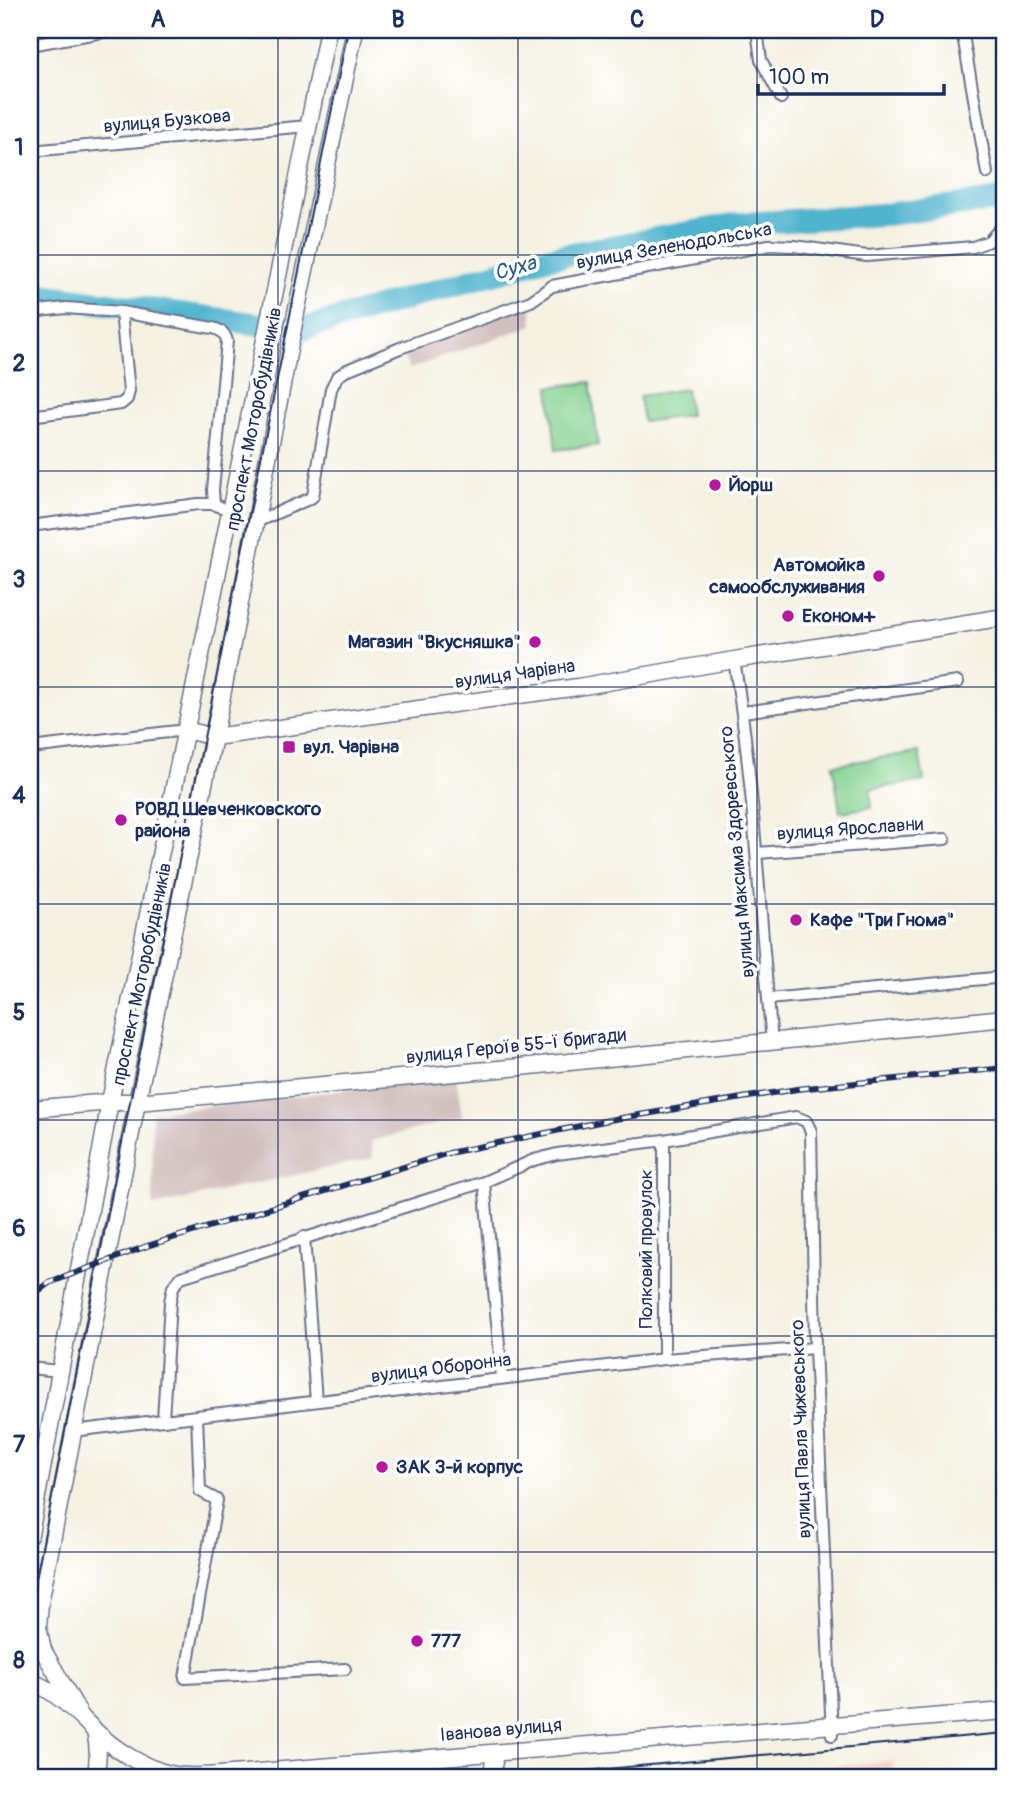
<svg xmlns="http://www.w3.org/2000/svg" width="1035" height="1807" viewBox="0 0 1035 1807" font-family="Pangolin,sans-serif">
<rect width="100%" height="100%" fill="#fff"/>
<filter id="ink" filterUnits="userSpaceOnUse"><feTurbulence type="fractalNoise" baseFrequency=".0143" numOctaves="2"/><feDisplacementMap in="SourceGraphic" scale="14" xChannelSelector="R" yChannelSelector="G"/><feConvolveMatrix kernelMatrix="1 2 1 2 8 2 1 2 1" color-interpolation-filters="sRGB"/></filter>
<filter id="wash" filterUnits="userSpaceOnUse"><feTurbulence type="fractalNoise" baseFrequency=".00686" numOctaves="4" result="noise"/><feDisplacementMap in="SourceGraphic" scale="28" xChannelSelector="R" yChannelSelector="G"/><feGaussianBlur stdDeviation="1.57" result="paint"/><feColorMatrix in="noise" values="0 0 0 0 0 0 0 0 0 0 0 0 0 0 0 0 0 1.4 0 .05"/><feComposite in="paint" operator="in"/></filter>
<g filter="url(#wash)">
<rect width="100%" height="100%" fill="#f4f1e1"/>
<path fill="#f7d1c6" d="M 893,1761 L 892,1777 L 682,1777 Z"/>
<g fill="#d2bfbf">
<path d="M 531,301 L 533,325 L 409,369 L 400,348 Z"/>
<path d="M 456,1077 L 462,1117 L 371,1141 L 373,1158 L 153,1206 L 152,1113 Z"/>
</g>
<g fill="#85d392" stroke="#508178" stroke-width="2">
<path d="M 591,382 L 598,445 L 556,450 L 549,387 Z"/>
<path d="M 686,389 L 690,415 L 643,422 L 639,396 Z"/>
<path d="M 919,752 L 924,781 L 870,789 L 872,807 L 840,812 L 833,765 Z"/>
</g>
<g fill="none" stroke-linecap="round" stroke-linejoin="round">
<path stroke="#4fb4ce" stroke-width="23" d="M 30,293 L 300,330 L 547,258 L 736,224 L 889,214 L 1005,199"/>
</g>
</g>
<g filter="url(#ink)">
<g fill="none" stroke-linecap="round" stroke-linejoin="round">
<g stroke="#67738c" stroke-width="14">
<g id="street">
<path d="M 757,30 L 761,60 L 781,98"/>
<path d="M 962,30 L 987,173"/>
<path d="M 30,45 L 114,30"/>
<path d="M 30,151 L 308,126"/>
<path d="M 30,312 L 66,308 L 121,312 L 213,328 C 221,330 225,333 227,341 L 213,490 L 214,504"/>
<path d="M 30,416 L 121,404 L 127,399 L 129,391 L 121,312"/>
<path d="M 256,522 L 311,498 L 313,496 L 331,389 L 337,377 L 347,370 L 400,348 L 531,301 L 552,286 L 769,245 L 794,246 L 867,256 L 973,247 L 989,241 L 999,230 L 1005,227"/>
<path d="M 30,526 L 198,504 L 214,504 L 220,507"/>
<path d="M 734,660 C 755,786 759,914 772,1041"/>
<path d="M 743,712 L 958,682"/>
<path d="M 30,748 L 186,730"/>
<path d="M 757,853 L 945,839"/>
<path d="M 768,999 L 1005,977"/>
<path d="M 664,1140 L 664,1359"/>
<path d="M 484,1182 L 502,1377"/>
<path d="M 304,1237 L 316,1401"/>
<path d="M 30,1368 L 59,1371"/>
<path d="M 197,1416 L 200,1491 L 217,1500 L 185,1678 L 345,1669"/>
<path d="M 163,1420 L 170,1302 L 173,1287 L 181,1277 L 484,1182 L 534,1160 L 557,1154 L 664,1140 L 796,1117 L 806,1121 L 811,1131 L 815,1348 L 832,1735"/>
<path d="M 73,1431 L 664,1359 L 815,1348"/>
</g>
</g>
<g stroke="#67738c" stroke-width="19">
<g id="secondary">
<path d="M 186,730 L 214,737 L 578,687 L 734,660 L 1005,617"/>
<path d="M 30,1109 L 110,1102 L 137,1102 L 510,1068 L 1005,1018"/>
<path d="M 30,1534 L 110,1102 L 328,30"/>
<path d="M 30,1681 C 56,1691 75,1711 94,1730 C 114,1749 143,1768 170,1774 C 194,1779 222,1774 246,1773 L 1005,1711"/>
<path d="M 80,1715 L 43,1650 L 38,1627 L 40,1603 L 137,1102 L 214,737 L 296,313 L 355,30"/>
<path d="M 95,1777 C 99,1761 99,1748 95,1731"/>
<path d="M 491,1777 L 494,1762"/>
</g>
</g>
<use href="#street" stroke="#fff" stroke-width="10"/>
<use href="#secondary" stroke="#fff" stroke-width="16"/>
<g stroke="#1b2f5e" stroke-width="2">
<path d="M 145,976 L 156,925"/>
<path d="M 30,1609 L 130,1102 L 348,30"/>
<path d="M 517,1777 L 1005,1733"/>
</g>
<g stroke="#1b2f5e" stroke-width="6">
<path id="rail" d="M 30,1297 L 49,1283 L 147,1246 L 449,1153 L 609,1120 L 797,1089 L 1005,1068"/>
</g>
<use href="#rail" stroke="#fff" stroke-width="3.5" stroke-dasharray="10" stroke-linecap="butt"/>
</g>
</g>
<path fill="none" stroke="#1b2f5e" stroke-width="2" stroke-opacity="0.55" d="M 278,30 L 278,1777M 518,30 L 518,1777M 757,30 L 757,1777M 30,255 L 1005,255M 30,471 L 1005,471M 30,687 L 1005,687M 30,904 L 1005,904M 30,1120 L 1005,1120M 30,1336 L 1005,1336M 30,1552 L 1005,1552"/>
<g fill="#b5179e" stroke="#fff" stroke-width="2.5">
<circle cx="715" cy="485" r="7"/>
<circle cx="879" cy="576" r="7"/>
<circle cx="788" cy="616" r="7"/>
<circle cx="535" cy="642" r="7"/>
<rect x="282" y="740" width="14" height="14" rx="3.5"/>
<circle cx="121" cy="820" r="7"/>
<circle cx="796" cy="920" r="7"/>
<circle cx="382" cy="1467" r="7"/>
<circle cx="417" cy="1641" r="7"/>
</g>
<g text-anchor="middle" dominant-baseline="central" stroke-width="7" stroke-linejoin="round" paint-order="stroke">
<g font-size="19" fill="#1b2f5e" stroke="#fff">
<text transform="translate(167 121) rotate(-5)">вулиця Бузкова</text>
<text transform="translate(674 246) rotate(-10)">вулиця Зеленодольська</text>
<text transform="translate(254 419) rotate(-79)">проспект Моторобудівників</text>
<text transform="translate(515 674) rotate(-8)">вулиця Чарівна</text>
<text transform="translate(850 829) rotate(-4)">вулиця Ярославни</text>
<text transform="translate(737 852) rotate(-95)">вулиця Максима Здоревського</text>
<text transform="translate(142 974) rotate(-78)">проспект Моторобудівників</text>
<text transform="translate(516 1046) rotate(-6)">вулиця Героїв 55-ї бригади</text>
<text transform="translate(646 1249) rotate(-90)">Полковий провулок</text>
<text transform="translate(441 1368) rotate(-7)">вулиця Оборонна</text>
<text transform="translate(801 1429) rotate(-92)">вулиця Павла Чижевського</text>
<text transform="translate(501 1730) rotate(-5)">Іванова вулиця</text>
</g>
<g font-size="19" font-weight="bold" fill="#1b2f5e" stroke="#fff" text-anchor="start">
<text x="729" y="485">Йорш</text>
<text x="865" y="565" text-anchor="end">Автомойка<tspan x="865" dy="22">самообслуживания</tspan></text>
<text x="802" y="616">Економ+</text>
<text x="521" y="642" text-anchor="end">Магазин "Вкусняшка"</text>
<text x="303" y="747">вул. Чарівна</text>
<text x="135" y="809">РОВД Шевченковского<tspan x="135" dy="22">района</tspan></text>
<text x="810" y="920">Кафе "Три Гнома"</text>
<text x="396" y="1467">ЗАК 3-й корпус</text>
<text x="431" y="1641">777</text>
</g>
<g font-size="21" font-style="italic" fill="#2d5e85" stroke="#fff">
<text transform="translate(515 268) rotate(-16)">Суха</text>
</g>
</g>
<rect width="1035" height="1807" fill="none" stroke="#fff" stroke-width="77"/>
<path d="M758 84v10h186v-10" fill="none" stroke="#1b2f5e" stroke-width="3.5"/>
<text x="769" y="84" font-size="21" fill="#1b2f5e" stroke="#ffffff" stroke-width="5" paint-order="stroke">100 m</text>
<rect x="38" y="38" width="958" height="1731" fill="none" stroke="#1b2f5e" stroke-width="2.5"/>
<g font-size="23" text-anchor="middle" font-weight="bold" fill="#1b2f5e">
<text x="158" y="27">A</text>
<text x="398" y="27">B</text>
<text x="637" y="27">C</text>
<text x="877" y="27">D</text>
<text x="19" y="155">1</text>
<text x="19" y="371">2</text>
<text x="19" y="587">3</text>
<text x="19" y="803">4</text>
<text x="19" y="1020">5</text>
<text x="19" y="1236">6</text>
<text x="19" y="1452">7</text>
<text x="19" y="1668">8</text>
</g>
</svg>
